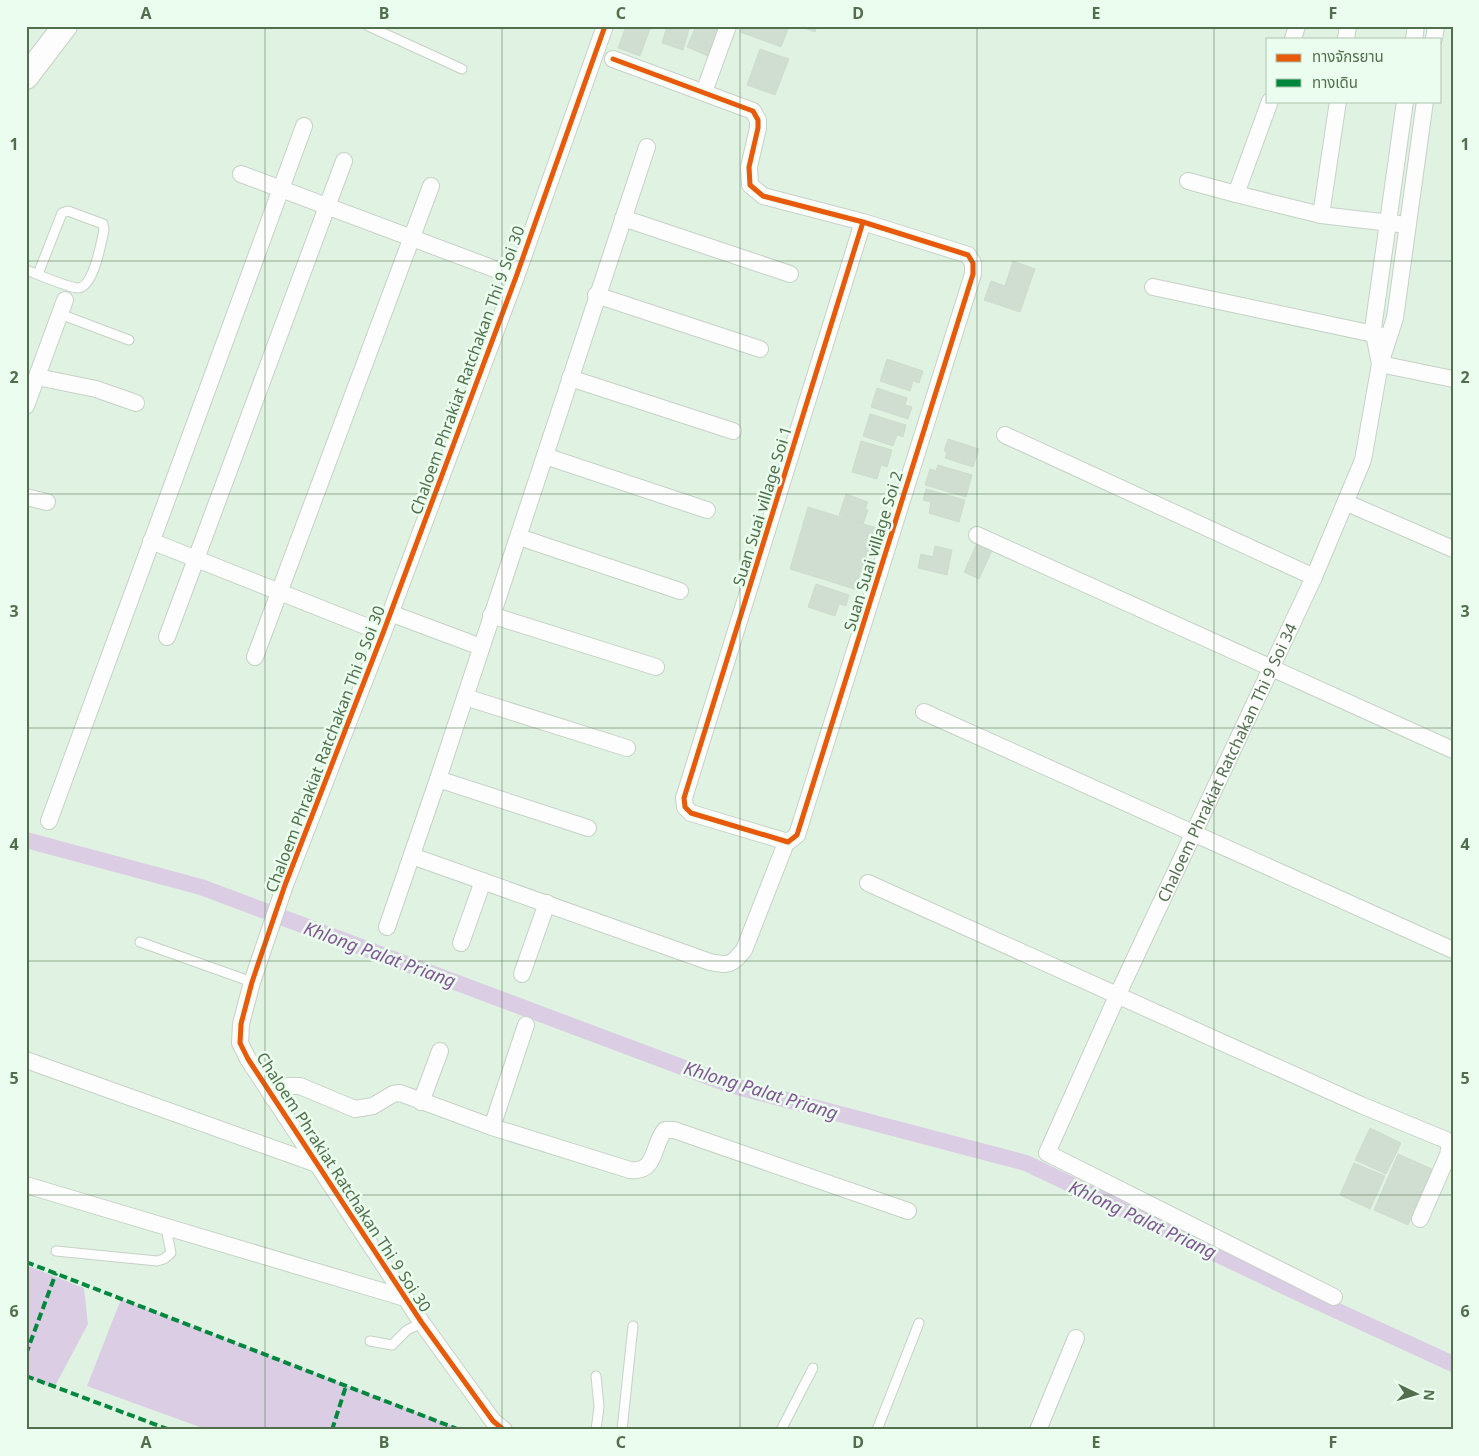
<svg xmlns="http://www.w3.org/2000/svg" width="1479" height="1456" viewBox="0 0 1479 1456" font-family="'Noto Sans','Noto Sans Thai',sans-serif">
<rect width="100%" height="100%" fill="#eaf4ec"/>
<path fill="#e0f3e2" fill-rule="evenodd" d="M 26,26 L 1453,26 L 1453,1430 L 26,1430 ZM 1268,39 L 1440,39 L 1440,101 L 1268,101 Z"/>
<g fill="#dbcde4">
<path d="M 26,1265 L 84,1288 L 88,1324 L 54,1388 L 26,1377 Z"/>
<path d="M 121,1299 L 463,1430 L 208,1430 L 87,1386 Z"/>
</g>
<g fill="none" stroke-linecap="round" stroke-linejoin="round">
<path stroke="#dbcde4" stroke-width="16" d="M 26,840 L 201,887 L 730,1085 L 1026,1163 L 1294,1291 L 1453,1364"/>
</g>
<g fill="#d0ded1" stroke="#cedcce">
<path d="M 626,26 L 644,26 L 650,29 L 640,56 L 618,48 Z"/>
<path d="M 667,26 L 690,26 L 683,50 L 662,43 Z"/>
<path d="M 696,26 L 721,26 L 708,56 L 687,47 Z"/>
<path d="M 743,26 L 789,26 L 781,47 L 740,32 Z"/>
<path d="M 799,26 L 817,26 L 815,32 Z"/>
<path d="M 760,49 L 789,59 L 775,95 L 747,85 Z"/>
<path d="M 1013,261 L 1035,269 L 1020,312 L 984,300 L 991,281 L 1005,286 Z"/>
<path d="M 887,359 L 923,371 L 919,383 L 913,381 L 910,391 L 880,381 Z"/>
<path d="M 877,388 L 907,398 L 905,405 L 912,407 L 908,419 L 871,407 Z"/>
<path d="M 870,414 L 906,425 L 903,437 L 897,435 L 893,446 L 863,436 Z"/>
<path d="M 948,439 L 979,449 L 973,467 L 945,458 L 947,452 L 944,451 Z"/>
<path d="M 861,441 L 892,450 L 887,467 L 881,465 L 877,479 L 852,472 Z"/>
<path d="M 938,465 L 972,475 L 966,497 L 925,485 L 930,469 L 936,471 Z"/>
<path d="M 926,489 L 965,500 L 959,522 L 929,513 L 931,502 L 923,500 Z"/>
<path d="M 846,494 L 868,502 L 865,509 L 868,510 L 863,524 L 839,515 Z"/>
<path d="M 808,507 L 880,529 L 861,591 L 790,569 Z"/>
<path d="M 979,539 L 994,546 L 979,579 L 964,572 Z"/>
<path d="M 935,546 L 952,550 L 947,575 L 918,568 L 921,554 L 933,557 Z"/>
<path d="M 816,584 L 849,595 L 846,606 L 839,604 L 835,616 L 808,607 Z"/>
<path d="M 1370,1128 L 1401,1143 L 1386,1174 L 1355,1160 Z"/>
<path d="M 1398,1154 L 1432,1169 L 1408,1225 L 1374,1210 Z"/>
<path d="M 1354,1163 L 1385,1176 L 1370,1209 L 1340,1195 Z"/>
</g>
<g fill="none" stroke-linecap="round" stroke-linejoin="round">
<g stroke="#c6d1c7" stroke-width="11">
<g id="lane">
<path d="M 368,26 L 462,69"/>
<path d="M 26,270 C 37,274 69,288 78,288 C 94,287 101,243 104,230 L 103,224 L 68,211 L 62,213 L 38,274"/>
<path d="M 60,314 L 129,340"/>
<path d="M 140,942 L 252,982"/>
<path d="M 56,1251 L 157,1261 L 164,1259 L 171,1253 L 166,1228"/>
<path d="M 370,1341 L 392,1345 L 407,1330 L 422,1323"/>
<path d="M 596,1430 L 599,1407 L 596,1376"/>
<path d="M 622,1430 L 633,1326"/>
<path d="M 781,1430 L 813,1368"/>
<path d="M 877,1430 L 919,1323"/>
</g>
</g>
<g stroke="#c6d1c7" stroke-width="18">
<g id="street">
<path d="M 1293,39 L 1297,26"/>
<path d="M 1346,39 L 1348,26"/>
<path d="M 1414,39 L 1416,26"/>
<path d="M 1434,39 L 1436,26"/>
<path d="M 613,59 L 753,111 L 758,120 L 758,128 L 749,167 L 750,185 L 763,196 L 863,222 L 968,255 L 973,263 L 973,274 L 797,835 L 788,842 L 691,813 L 685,807 L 684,798 L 863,222"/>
<path d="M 704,92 L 728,26"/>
<path d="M 1270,101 L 1236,194 L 1321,215"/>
<path d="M 1338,101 L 1321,215 L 1399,224"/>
<path d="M 241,174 L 516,277"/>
<path d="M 1188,181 L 1236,194"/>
<path d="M 623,218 L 790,274"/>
<path d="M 1153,287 L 1383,336"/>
<path d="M 596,295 L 760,349"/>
<path d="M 1380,364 L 1373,329 L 1405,101"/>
<path d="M 1380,364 L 1453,379"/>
<path d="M 37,377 L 96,389 L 136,403"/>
<path d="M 570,378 L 733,431"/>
<path d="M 26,406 L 65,300"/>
<path d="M 1005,435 L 1314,577"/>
<path d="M 545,456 L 707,510"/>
<path d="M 26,497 L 47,502"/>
<path d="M 1347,503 L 1453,549"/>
<path d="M 977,535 L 1453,750"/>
<path d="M 519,537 L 680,591"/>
<path d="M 151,541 L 383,633"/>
<path d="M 390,613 L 481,647"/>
<path d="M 491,615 L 656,667"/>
<path d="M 167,637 L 344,161"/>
<path d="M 255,657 L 431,186"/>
<path d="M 465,697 L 627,748"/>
<path d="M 924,712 L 1453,950"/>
<path d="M 438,779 L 588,828"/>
<path d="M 49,821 L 304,126"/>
<path d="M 412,856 L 710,962 C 730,966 731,965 744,950 L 784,848 L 783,841"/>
<path d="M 868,883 L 1361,1105 L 1446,1140 L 1450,1144 L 1448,1155 L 1420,1219"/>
<path d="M 387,927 L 438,779 L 647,147"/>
<path d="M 461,943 L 483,881"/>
<path d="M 522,974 L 547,903"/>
<path d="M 26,1060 L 317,1164"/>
<path d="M 272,1097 L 289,1086 L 300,1086 L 355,1109 L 373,1106 L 393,1094 L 400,1093 L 492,1127 L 630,1170 C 657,1173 652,1145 665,1130 L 674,1130 L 908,1211"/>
<path d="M 421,1102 L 440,1051"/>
<path d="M 492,1127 L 526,1025"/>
<path d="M 26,1185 L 405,1298"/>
<path id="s1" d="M 1334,1297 L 1047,1153 L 1118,994 L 1314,577 L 1363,460 L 1380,364 L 1395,318 L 1425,101"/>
<path d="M 504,1430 L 493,1421 L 422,1323 L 248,1059 L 240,1043 L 241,1024 L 252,982 L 285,885 L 383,633 L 516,277 L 605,26"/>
<path d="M 1038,1430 L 1076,1338"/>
</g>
</g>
<g stroke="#c6d2c6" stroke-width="26">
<path id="secondary" d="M 26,77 L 65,26"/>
</g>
<use href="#lane" stroke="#fcfdfc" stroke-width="9"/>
<use href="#street" stroke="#fcfdfc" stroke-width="16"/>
<use href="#secondary" stroke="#fcfdfc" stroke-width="24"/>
<g stroke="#00873e" stroke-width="4" stroke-dasharray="8 4" stroke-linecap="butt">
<path d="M 26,1262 L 460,1430"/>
<path d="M 26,1354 L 56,1273"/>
<path d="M 26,1376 L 170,1430"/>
<path d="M 332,1430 L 346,1386"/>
</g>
<g stroke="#ebfdee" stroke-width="8">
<g id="cycleway">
<path d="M 613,59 L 753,111 L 758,120 L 758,128 L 749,167 L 750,185 L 763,196 L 863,222 L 968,255 L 973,263 L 973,274 L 797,835 L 788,842 L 691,813 L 685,807 L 684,798 L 863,222"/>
<path d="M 504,1430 L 493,1421 L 422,1323 L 248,1059 L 240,1043 L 241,1024 L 252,982 L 285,885 L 383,633 L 516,277 L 605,26"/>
</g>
</g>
<use href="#cycleway" stroke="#e8590c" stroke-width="5"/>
</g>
<path fill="none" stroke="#516f4d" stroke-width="1" stroke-opacity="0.55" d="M 265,26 L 265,1430M 502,26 L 502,1430M 740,26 L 740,1430M 977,26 L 977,1430M 1214,26 L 1214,1430M 26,261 L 1453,261M 26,494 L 1453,494M 26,728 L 1453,728M 26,961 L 1453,961M 26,1195 L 1453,1195"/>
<g text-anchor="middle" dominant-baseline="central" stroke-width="5" stroke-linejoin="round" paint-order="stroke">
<g font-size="16" fill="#516f4d" stroke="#ebfdee">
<text transform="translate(467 370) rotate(-70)">Chaloem Phrakiat Ratchakan Thi 9 Soi 30</text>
<text transform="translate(762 506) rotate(-73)">Suan Suai village Soi 1</text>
<text transform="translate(873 551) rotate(-73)">Suan Suai village Soi 2</text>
<text transform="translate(325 749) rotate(-69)">Chaloem Phrakiat Ratchakan Thi 9 Soi 30</text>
<text stroke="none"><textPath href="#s1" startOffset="751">Chaloem Phrakiat Ratchakan Thi 9 Soi 34</textPath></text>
<text transform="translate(344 1182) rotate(57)">Chaloem Phrakiat Ratchakan Thi 9 Soi 30</text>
</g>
<g font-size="18" font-style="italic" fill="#815494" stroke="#ebfdee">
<text transform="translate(380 954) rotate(20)">Khlong Palat Priang</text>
<text transform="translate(761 1090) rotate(17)">Khlong Palat Priang</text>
<text transform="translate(1143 1219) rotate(25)">Khlong Palat Priang</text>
</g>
</g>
<rect width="1479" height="1456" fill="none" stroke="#ebfdee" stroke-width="55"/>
<rect x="1266" y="38" width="175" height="65" fill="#ebfdee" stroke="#adc4ae"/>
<rect x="1276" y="54" width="25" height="8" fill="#e8590c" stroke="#adc4ae"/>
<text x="1312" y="62" font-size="15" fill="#516f4d">ทางจักรยาน</text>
<rect x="1276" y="79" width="25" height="8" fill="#00873e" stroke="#adc4ae"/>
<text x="1312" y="88" font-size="15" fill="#516f4d">ทางเดิน</text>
<g transform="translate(1416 1394) rotate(95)" stroke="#ebfdee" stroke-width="4" paint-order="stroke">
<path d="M0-4L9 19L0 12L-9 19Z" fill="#516f4d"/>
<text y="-8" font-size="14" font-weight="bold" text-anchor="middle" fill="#516f4d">N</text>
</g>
<rect x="28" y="28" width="1424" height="1400" fill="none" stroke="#516f4d" stroke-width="2"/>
<g font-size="16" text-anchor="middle" font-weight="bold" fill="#516f4d">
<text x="146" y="19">A</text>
<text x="384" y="19">B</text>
<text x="621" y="19">C</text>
<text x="858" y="19">D</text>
<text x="1096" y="19">E</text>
<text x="1333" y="19">F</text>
<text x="14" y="150">1</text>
<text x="1465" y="150">1</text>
<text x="14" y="383">2</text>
<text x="1465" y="383">2</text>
<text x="14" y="617">3</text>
<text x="1465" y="617">3</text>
<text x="14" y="850">4</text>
<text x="1465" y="850">4</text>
<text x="14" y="1084">5</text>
<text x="1465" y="1084">5</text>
<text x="14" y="1317">6</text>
<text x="1465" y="1317">6</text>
<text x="146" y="1448">A</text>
<text x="384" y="1448">B</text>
<text x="621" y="1448">C</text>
<text x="858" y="1448">D</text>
<text x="1096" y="1448">E</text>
<text x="1333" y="1448">F</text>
</g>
</svg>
